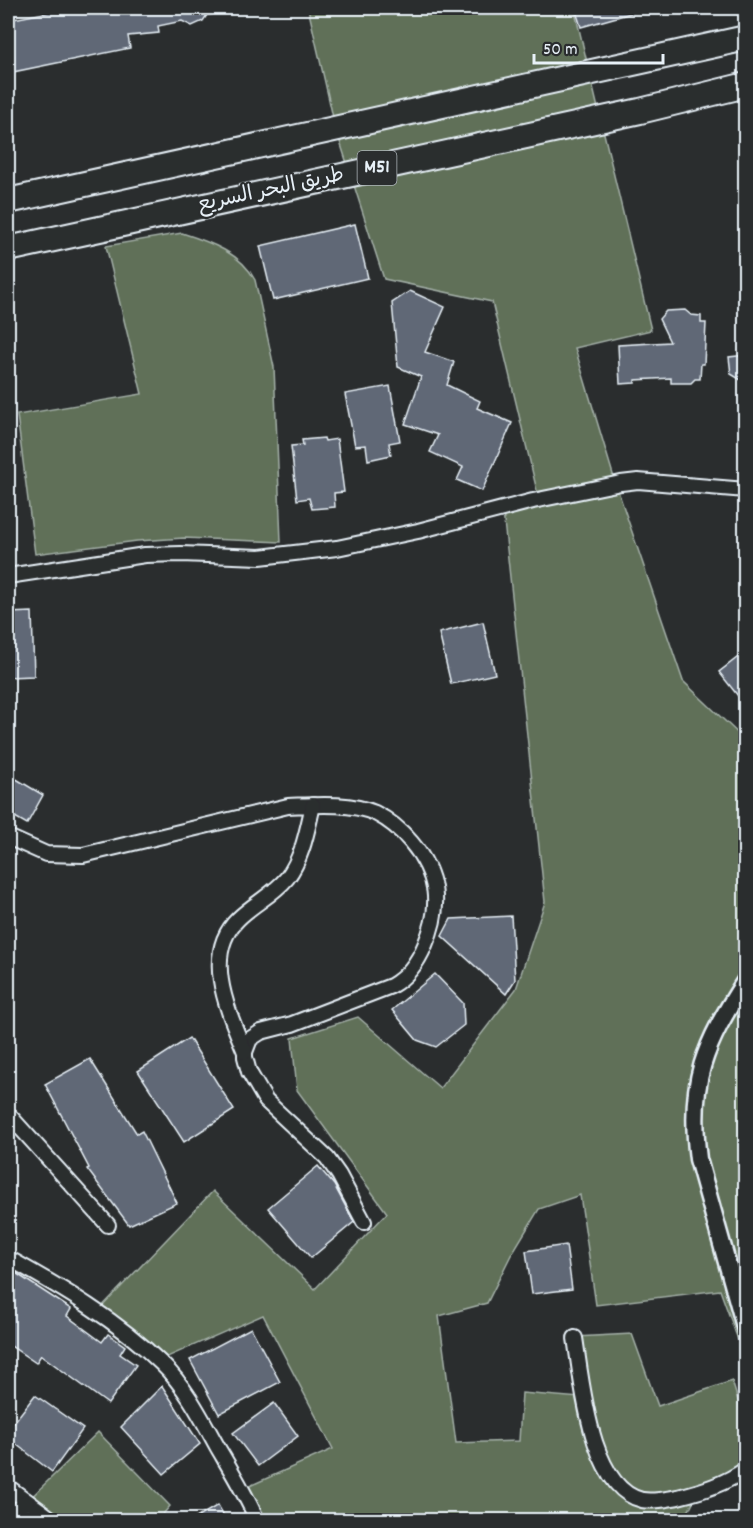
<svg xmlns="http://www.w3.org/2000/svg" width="753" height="1528" viewBox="0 0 753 1528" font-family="Dekko,'Playpen Sans Arabic',sans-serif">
<rect width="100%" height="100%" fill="#2a2d2e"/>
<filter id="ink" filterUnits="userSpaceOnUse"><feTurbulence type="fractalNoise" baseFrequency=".0167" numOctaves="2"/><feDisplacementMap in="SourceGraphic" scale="12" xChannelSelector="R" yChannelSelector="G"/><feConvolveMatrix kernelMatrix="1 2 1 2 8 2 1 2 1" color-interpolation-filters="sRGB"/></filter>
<g filter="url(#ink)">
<g fill="#607059" stroke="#a4b0a8" stroke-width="1.5">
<path d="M 308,8 L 574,8 L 651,330 L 575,348 L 617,488 L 683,681 L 745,740 L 745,1359 L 720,1290 L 596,1305 L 580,1195 L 539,1209 L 511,1255 L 487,1303 L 439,1316 L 456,1443 L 519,1441 L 522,1393 L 580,1398 L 575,1337 L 632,1334 L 658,1406 L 732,1381 L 745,1423 L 745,1473 L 700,1488 L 684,1520 L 259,1520 L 245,1488 L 333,1449 L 263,1315 L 156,1362 L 94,1315 L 213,1191 L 315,1289 L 387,1213 L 297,1090 L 292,1038 L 358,1017 L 440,1088 L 516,989 L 545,902 L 503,512 L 538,495 L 492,302 L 384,279 L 335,126 Z"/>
<path d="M 182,233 C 210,242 241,253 255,280 L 274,367 L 281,542 L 184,538 L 137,541 L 35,554 L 17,415 L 142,394 L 106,246 Z"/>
<path d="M 98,1432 L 170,1506 L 158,1520 L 8,1520 Z"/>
</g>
<g fill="#616876" stroke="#e8f1f8" stroke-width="1.5">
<path d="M 70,8 L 215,8 L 215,14 L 207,15 L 203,21 L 192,26 L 182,21 L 158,26 L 159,33 L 128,36 L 130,48 L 8,73 L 8,59 L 14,58 L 8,20 Z"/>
<path d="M 575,8 L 634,8 L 635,12 L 581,27 Z"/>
<path d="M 355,224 L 368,278 L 273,300 L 260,246 Z"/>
<path d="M 410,291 L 445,307 L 425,352 L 454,362 L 447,385 L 480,401 L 477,408 L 512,423 L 482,491 L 457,480 L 463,467 L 430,452 L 438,435 L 405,424 L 421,377 L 398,367 L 392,303 Z"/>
<path d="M 685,310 L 691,315 L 701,316 L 701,323 L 706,323 L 704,364 L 701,364 L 700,379 L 695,379 L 691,383 L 671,383 L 671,378 L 635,380 L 635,383 L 620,384 L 618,345 L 670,342 L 659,319 L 666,311 Z"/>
<path d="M 746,355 L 746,383 L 731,374 L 729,357 Z"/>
<path d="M 390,386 L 400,441 L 389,443 L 391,455 L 368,460 L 366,445 L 355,446 L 345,394 Z"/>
<path d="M 324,438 L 325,441 L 337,439 L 344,492 L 334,493 L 335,507 L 312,509 L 309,498 L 297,500 L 291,446 L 303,445 L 302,440 Z"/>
<path d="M 32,612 L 34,676 L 8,677 L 8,613 Z"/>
<path d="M 483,622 L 495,674 L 451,684 L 439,633 Z"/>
<path d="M 746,651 L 746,706 L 719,672 Z"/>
<path d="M 8,774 L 43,795 L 27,824 L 8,813 Z"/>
<path d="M 511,916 L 515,980 L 506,994 L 442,936 L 451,919 Z"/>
<path d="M 435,974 L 463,1003 L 464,1025 L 436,1047 L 417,1040 L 392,1010 Z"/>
<path d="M 189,1038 L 234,1110 L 184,1142 L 138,1071 Z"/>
<path d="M 90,1059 L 137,1134 L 142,1131 L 177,1203 L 129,1225 L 87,1169 L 89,1168 L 45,1084 Z"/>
<path d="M 318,1166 L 334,1185 L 354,1222 L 311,1258 L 268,1208 Z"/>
<path d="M 566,1245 L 572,1289 L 532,1294 L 526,1251 Z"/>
<path d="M 8,1268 L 71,1309 L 67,1316 L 102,1342 L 108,1334 L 125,1346 L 120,1354 L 136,1365 L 108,1404 L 41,1355 L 36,1363 L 8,1344 Z"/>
<path d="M 251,1328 L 280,1382 L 219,1414 L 190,1360 Z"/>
<path d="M 162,1386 L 200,1444 L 164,1474 L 121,1427 Z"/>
<path d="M 35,1395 L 83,1429 L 52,1472 L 8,1438 L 8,1430 Z"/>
<path d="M 274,1403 L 298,1436 L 258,1466 L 233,1433 Z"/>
<path d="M 218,1505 L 227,1521 L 191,1521 Z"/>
</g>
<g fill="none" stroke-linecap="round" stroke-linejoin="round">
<g stroke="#e8f1f8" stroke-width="18">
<g id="minor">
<path d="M 8,576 L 145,555 L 181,554 L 260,557 L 337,548 L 418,531 L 533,501 L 621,483 L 638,481 L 746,490"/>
<path d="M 8,837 L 46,854 L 83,855 L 288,806 C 316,805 349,802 375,813 C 389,820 401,830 411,842 C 438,874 442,906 425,945 C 418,962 407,977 391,986 L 292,1024 L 261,1032 L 250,1039 L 245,1052 L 245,1057 L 249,1072 L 266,1101 L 327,1158 L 339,1175 L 364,1222"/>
<path d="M 245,1052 C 229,1013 201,955 238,919 C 253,904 273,895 287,878 C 303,857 307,830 313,805"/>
<path d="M 8,1114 L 108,1225"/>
<path d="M 8,1258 C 62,1288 117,1320 162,1364 C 186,1387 202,1419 218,1448 C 232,1472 246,1495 257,1520"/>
<path d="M 575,1338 C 582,1381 590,1488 642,1500 C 654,1502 666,1499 678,1497 C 702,1491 725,1484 746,1469"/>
<path d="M 8,1487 L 53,1520"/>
<path d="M 8,1519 L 27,1501"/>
</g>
</g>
<g stroke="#e8f1f8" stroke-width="21">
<path id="tertiary" d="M 746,980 C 704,1045 688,1081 698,1159 L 746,1330"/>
</g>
<g stroke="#e8f1f8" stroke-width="28">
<g id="motorway">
<path d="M 8,201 L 746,38"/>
<path d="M 8,249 L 640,111 L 746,85"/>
</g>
</g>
<use href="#minor" stroke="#2a2d2e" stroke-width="14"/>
<use href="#tertiary" stroke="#2a2d2e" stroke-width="16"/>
<use href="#motorway" stroke="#2a2d2e" stroke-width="24"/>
</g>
</g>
<g text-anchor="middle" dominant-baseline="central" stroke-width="4.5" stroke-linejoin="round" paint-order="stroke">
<rect fill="#2a2d2e" stroke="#afb6bb" stroke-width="1.5" x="357.5" y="151" width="39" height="34" rx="4.5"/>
<g font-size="20" font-weight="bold" fill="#e8f1f8">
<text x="377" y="168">M51</text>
</g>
<g font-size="21" fill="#e8f1f8" stroke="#2a2d2e">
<text transform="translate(271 191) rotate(-12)">طريق البحر السريع</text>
</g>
</g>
<rect width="753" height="1528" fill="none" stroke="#2a2d2e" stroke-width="30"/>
<rect x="15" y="15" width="723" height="1498" fill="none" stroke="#e8f1f8" stroke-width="2" filter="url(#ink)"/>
<path d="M534 54v9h129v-9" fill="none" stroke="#e8f1f8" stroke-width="3"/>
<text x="543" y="54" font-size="18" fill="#e8f1f8" stroke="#2a2d2e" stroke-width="4.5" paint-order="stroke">50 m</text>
</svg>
